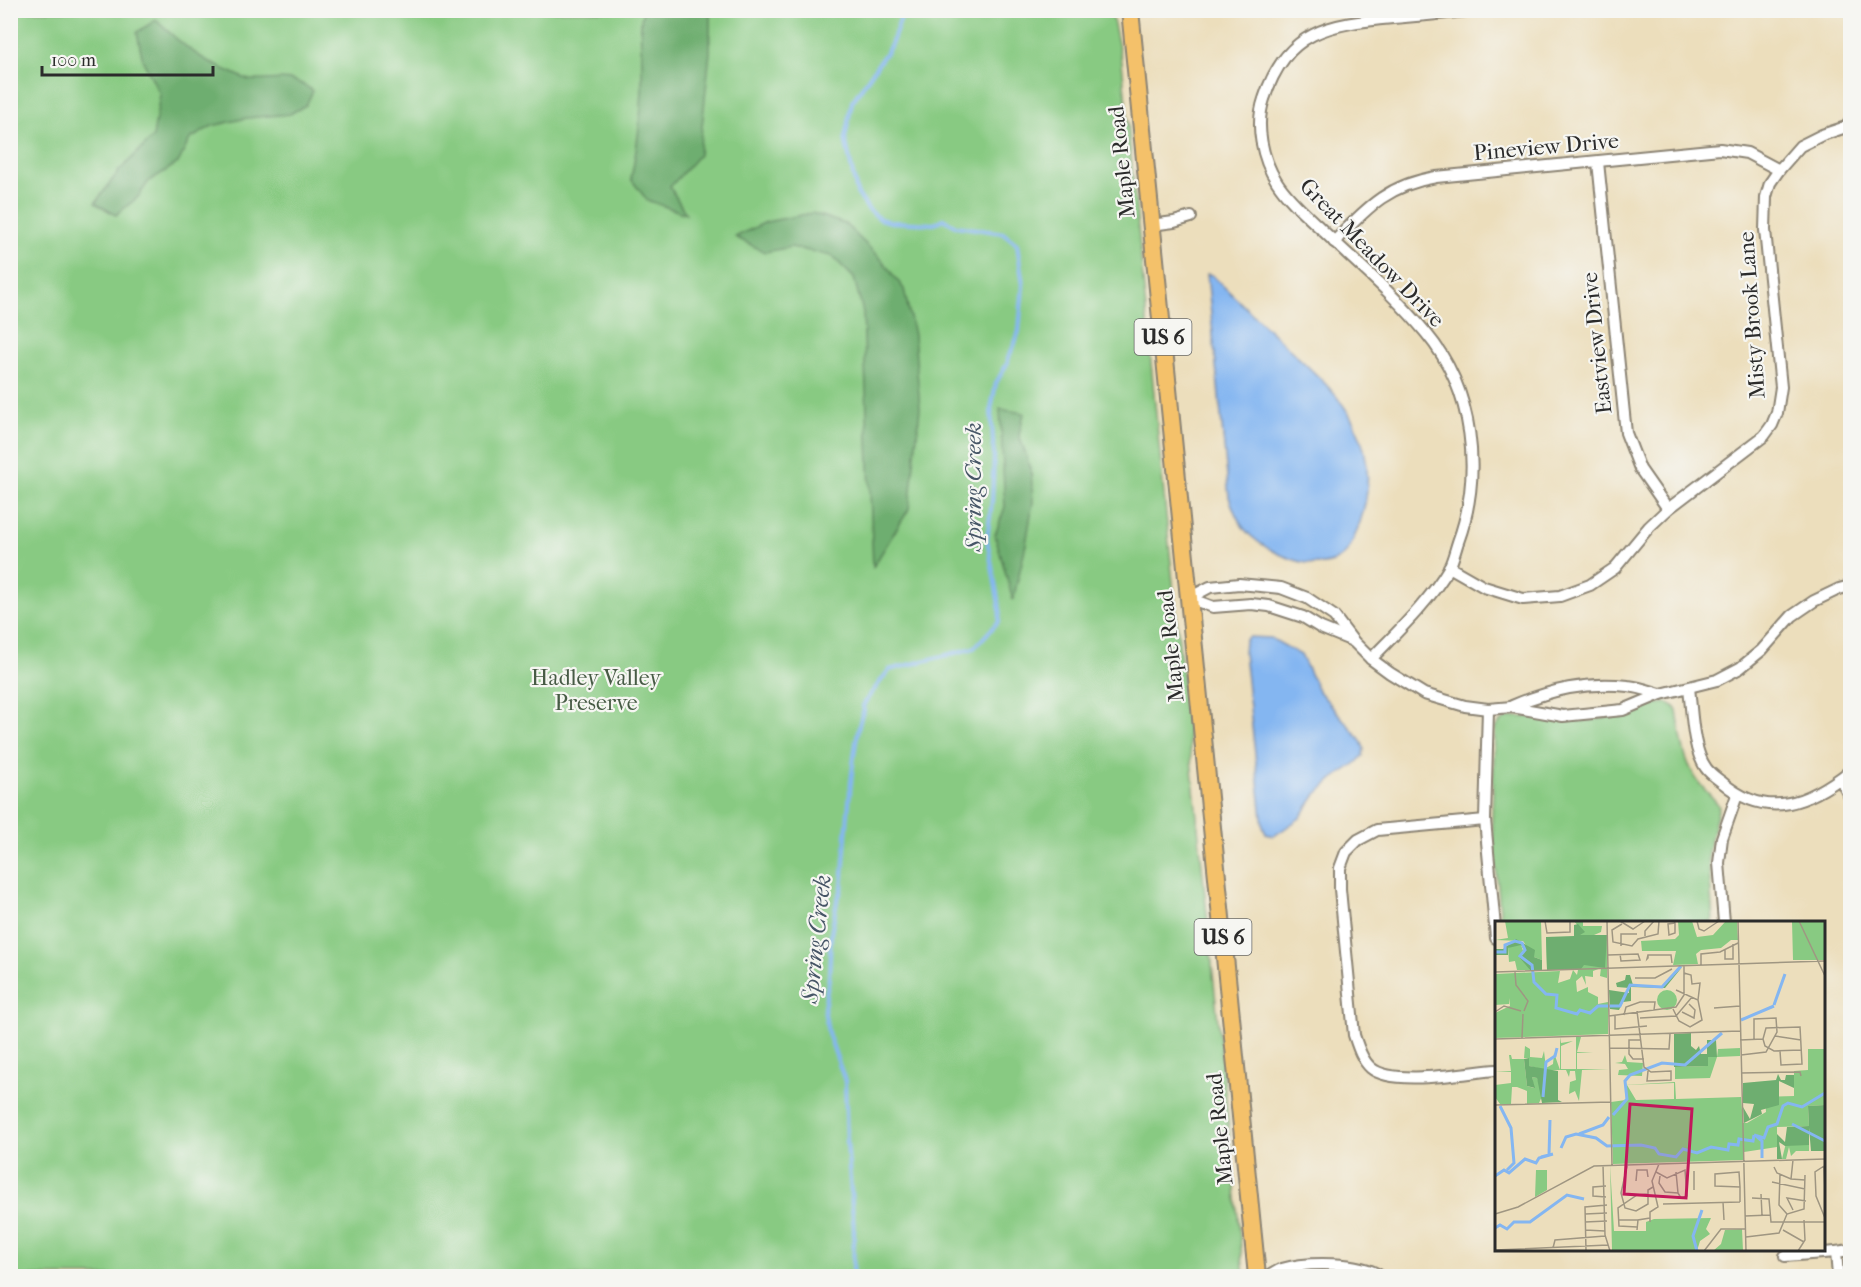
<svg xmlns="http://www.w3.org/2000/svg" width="1861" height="1287" viewBox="0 0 1861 1287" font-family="'IM FELL French Canon',serif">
<rect width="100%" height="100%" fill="#f6f6f2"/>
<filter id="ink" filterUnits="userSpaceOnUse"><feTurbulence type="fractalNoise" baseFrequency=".0167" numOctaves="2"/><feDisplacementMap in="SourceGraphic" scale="12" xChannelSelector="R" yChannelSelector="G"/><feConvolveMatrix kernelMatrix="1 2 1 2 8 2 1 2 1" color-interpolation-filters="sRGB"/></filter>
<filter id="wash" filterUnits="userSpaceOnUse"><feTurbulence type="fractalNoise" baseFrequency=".008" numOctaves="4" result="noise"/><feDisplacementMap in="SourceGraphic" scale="24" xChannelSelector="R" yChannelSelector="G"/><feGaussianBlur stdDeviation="1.35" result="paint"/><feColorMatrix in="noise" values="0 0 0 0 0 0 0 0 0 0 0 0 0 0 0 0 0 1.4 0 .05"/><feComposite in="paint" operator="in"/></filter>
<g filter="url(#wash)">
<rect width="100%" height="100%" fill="#ecdebc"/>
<g fill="#88ca82" stroke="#5a7a56" stroke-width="1.5">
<path d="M 10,11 L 1108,11 L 1113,20 L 1122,62 L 1160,456 L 1244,1276 L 11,1276 Z"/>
<path d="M 1668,703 L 1674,706 L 1677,711 C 1681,737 1683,762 1700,784 C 1706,792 1714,798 1719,806 L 1708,852 L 1713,922 L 1501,922 L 1492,819 L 1495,729 C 1503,707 1549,721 1568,721 C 1583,721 1600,720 1614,716 C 1633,711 1649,702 1668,703 Z"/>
</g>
<g fill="#6eae70" stroke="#4c6c4e" stroke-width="1.5">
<path d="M 643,10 L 710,11 L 710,52 L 699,155 L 670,187 L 686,214 L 647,200 L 631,179 C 638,143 643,104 642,67 C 642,47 638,30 643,10 Z"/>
<path d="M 156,20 C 181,44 200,60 233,73 C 238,75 244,79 250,80 C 277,82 288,72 313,91 L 306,105 L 290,114 L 247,118 L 212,126 L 190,139 L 178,163 L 149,181 L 138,197 L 116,215 L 95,203 L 119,171 L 153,137 L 160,94 L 143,61 L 137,32 Z"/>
<path d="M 812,213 L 845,224 L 882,260 L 904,289 L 914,335 L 920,408 L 909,509 L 873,567 L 863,312 L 854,278 L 832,256 L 791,247 L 765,252 L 735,237 L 766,222 Z"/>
<path d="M 1000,409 L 1024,413 L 1019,435 L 1031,470 L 1033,502 L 1026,544 L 1013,600 L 995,535 L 1005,507 Z"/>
</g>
<g fill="#84b6f1" stroke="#58708e" stroke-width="1.5">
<path d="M 1207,274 L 1212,275 C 1236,299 1261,322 1285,345 C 1309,368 1339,393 1354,423 C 1373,460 1371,496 1356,533 C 1352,543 1348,553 1339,559 C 1315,574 1270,553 1251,536 C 1239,525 1234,511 1229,497 Z"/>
<path d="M 1248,637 L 1271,638 L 1301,655 L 1318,690 L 1360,739 L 1364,748 L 1363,756 L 1356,763 L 1333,779 L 1315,796 L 1300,818 L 1274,836 L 1266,834 L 1263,827 L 1244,653 L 1245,641 Z"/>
</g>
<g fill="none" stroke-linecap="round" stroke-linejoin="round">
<path stroke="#84b6f1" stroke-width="4" d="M 853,1276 L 854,1230 L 847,1142 L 845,1081 L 828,1033 L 824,1008 L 829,978 L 831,934 L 837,901 L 842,889 C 844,863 853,724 864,711 L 863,706 L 867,699 L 889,670 L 974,648 L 999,621 L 1000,610 L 987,539 L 992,501 L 994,456 L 991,409 L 996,383 L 1008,362 L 1008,358 L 1014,346 L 1019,331 L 1023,285 L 1017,244 L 1003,233 L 956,226 L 943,219 L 934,224 L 891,222 L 880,219 L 868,209 L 857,193 L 845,138 L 852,102 L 891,45 L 904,10"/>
</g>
</g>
<g filter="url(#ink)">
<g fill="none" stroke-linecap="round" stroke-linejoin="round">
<g stroke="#8c8474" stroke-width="14">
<g id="minor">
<path d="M 1598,162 L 1626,433 L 1640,469 L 1668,509"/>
<path d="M 1151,225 L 1174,222 L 1191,217"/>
<path d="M 1334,242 C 1367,208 1387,185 1436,177 L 1720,149 L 1747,153 L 1779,170"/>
<path d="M 1449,567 L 1484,587 L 1523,599 L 1560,596 L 1590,585 L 1615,568 L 1649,527 L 1668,509 L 1764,436 L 1772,425 L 1777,413 L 1781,387 L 1765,230 L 1766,197 L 1770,183 L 1779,170 L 1800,146 L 1822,135 L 1846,127 L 1850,122"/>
<path d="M 1189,598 L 1210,587 L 1239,584 L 1281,588 L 1307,598 L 1334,616 L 1353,641 L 1371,659 L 1390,673 L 1424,694 L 1465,706 L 1488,709 L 1512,707 L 1563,716 L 1623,710 L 1661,694 L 1717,680 L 1740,668 L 1762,650 L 1792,616 L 1814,601 L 1839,589 L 1850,586"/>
<path d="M 1189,598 L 1213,607 L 1251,604 L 1269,606 L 1303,617 L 1321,628 L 1353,641"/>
<path d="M 1371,659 C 1398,631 1429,602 1449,568 C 1453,560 1455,551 1458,542 C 1483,474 1474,390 1426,333 C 1394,294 1354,261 1318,226 C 1304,213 1288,199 1277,182 C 1262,159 1255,125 1264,99 C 1286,30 1329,24 1393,18 C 1421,16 1448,13 1476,10"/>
<path d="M 1689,688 C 1692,711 1692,749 1706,768 C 1710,774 1718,779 1723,783 C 1768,821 1809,803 1850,771"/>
<path d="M 1512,706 C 1550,690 1587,681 1628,686 C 1639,687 1650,691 1660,694"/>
<path d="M 1488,709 L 1485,820 L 1496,938"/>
<path d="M 1840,779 L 1850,797"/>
<path d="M 1485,820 L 1377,830 L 1358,840 L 1346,852 L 1340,868 L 1340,889 L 1354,1035 C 1358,1047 1362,1060 1371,1068 C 1393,1087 1468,1072 1496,1070"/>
<path d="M 1724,922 L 1719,863 L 1722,838 L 1737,795"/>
<path d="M 1785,1256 L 1836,1252"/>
<path d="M 1269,1276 C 1273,1274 1277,1271 1282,1269 C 1305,1262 1360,1261 1380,1276"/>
<path d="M 1838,1276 L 1836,1252 L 1850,1250"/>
</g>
</g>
<g stroke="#8c8474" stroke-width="20">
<path id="primary" d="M 1130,10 L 1257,1276"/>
</g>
<use href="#minor" stroke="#fff" stroke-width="10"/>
<use href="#primary" stroke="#f4c16a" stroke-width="16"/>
</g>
</g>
<g text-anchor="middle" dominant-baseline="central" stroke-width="4.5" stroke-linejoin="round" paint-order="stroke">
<g fill="#f6f6f2" stroke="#686867" stroke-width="1.5">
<rect x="1134.5" y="319" width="57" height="36" rx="4.5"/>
<rect x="1194.5" y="919" width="57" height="36" rx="4.5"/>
</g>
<g font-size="21" font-weight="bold" fill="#2b2b2b">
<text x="1163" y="337">US 6</text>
<text x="1223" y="937">US 6</text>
</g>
<g font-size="22" fill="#2b2b2b" stroke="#f6f6f2">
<text transform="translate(1546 147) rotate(-5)">Pineview Drive</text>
<text transform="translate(1122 162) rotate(-96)">Maple Road</text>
<text transform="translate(1372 253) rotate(46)">Great Meadow Drive</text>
<text transform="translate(1752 315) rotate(-94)">Misty Brook Lane</text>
<text transform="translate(1597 343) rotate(-96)">Eastview Drive</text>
<text transform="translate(1171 646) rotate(-96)">Maple Road</text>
<text transform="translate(1220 1129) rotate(-96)">Maple Road</text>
</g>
<g font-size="22" fill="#475b45" stroke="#f6f6f2">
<text x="596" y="678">Hadley Valley<tspan x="596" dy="25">Preserve</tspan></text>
</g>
<g font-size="24" font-style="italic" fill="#465566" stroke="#f6f6f2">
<text transform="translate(973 487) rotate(-90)">Spring Creek</text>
<text transform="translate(816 939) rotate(-84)">Spring Creek</text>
</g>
</g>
<g transform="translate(1495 921)">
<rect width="330" height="330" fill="#ecdebc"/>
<path d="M 10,0 L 46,0 L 47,39 L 39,36 L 28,20 L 0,19 L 13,17 ZM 79,0 L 88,0 L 88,5 L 107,5 L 106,11 L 99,14 L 112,14 L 112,57 L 105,55 L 106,47 L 98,50 L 98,56 L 90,55 L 91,64 L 87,55 L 81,60 L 82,71 L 93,66 L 93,71 L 103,76 L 103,83 L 113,81 L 113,113 L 0,117 L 0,92 L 15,85 L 14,77 L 14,83 L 0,84 L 0,53 L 65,50 L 63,62 L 75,58 L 78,49 L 82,54 L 83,49 L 52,49 L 51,16 L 79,16 L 85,7 ZM 183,0 L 197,0 L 202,16 L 218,14 L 230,1 L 242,1 L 243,19 L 236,19 L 226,27 L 206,29 L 201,33 L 203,43 L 178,44 L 181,30 L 147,30 L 146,20 L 180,18 L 184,14 ZM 297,0 L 330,0 L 330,39 L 298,39 ZM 21,22 L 26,24 L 35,49 L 22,49 L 20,40 L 14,41 L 13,27 ZM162 79a10 10 0 1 1 20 0a10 10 0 1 1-20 0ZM 65,116 L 66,122 L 78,120 L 66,125 L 66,148 L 81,148 L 81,116 L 86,116 L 82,131 L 98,132 L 82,132 L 82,148 L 114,148 L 87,149 L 84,180 L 80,170 L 74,173 L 75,161 L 81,159 L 80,150 L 75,150 L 74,156 L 71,149 L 50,149 L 34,145 L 34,137 L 29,137 L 30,125 L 35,128 L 35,136 L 47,137 L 49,130 L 51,147 L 58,143 L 59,132 L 65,149 ZM 245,127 L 245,135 L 222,136 L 215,157 L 180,158 L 180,146 L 212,145 L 213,136 L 222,136 L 223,128 ZM 313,128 L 330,128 L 330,184 L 313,185 L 314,205 L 282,206 L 282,226 L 249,231 L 249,239 L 118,243 L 116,181 L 131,179 L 130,164 L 180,161 L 181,178 L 246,176 L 248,202 L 252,202 L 271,191 L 270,176 L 299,175 L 299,150 L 313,149 ZM 179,162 L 179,178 L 141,179 L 132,164 ZM 14,134 L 16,134 L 17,138 L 29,138 L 32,165 L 39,167 L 37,156 L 42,157 L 48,173 L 44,182 L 32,183 L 32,170 L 22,166 L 17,166 L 16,183 L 5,183 L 0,176 L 0,164 L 16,162 L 16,151 L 0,151 L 16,150 ZM 130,134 L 132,141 L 148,142 L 147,155 L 123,154 L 124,149 L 133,148 L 130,143 L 120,142 L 127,141 ZM 291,222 L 314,224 L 314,230 L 301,230 L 296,235 L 294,226 L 291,238 L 287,238 ZM 115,244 L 119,310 L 151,310 L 151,301 L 159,298 L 216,297 L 211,308 L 215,313 L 205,320 L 202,330 L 117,329 ZM 41,249 L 52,249 L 52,269 L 40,276 ZM 247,308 L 248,330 L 218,330 L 226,323 L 230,309 Z" fill="#88ca82" fill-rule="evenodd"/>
<path d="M 83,3 L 90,11 L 85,14 L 112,14 L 110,47 L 89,44 L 86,48 L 52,49 L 51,16 L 79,15 L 79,4 ZM 21,18 L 40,29 L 39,36 L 47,39 L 47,49 L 35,49 L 25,37 L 29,29 L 26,24 L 13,27 L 13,34 L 0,34 L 0,28 L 8,28 ZM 188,45 L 170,67 L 136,66 L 136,80 L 128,81 L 124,89 L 115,88 L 114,69 L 134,72 L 134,67 L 122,66 L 121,62 L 130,59 L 131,54 L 135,54 L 138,64 L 167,66 ZM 196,112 L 196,125 L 201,129 L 204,125 L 206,133 L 212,133 L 212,119 L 221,119 L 222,136 L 213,136 L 213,145 L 179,146 L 179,113 ZM 34,137 L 34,145 L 63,150 L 63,179 L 67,181 L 47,182 L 42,157 L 37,156 L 40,167 L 32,165 L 29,138 ZM 283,153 L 286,159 L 290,159 L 291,154 L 299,154 L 299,167 L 284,160 L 284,184 L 266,189 L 267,193 L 249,202 L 248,186 L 255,198 L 259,183 L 248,182 L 248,162 L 281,159 ZM 330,184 L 330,230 L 316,230 L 314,207 L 314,224 L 290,225 L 284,221 L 287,238 L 282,238 L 282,213 L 290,221 L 292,206 L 314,205 L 313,185 Z" fill="#6eae70"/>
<path fill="none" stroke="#84b6f1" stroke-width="3" d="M 0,31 L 10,31 L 10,24 L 20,20 L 27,22 L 30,29 L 25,35 L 37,44 L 39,61 L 51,73 L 62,74 L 61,87 L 82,93 L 85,89 L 95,92 L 103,85 L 125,85 L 135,64 L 167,66 L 186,45M 279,84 L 290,53M 246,99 L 279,85M 48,176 L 51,141 L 60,135 L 62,127M 5,185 L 16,207 L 19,242 L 12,249M 118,194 L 132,178 L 130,160 L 135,154 L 167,142 L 190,144 L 227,112M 297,203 L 330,220M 84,213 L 108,204 L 114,196M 259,214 L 269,217 L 273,206 L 282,203 L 288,185 L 293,182 L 307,186 L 330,172M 260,214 L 267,220 L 267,237M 66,227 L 71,216 L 81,213 L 101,217 L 112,225 L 146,224 L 160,227 L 164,233 L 181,236 L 188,228 L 202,232 L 216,226 L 233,229 L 234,223 L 243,224 L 244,218 L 258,220 L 259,214M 46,236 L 54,234 L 55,199M 0,255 L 9,249 L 14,252 L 30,238 L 41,242 L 44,237 L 58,233M 0,307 L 5,304 L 12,308 L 19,301 L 35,301 L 72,274 L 89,278M 202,330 L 198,315 L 207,289"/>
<path fill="none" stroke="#9f9682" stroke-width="1.5" d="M 50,0 L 52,12 L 75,11 L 75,0M 112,0 L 117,244M 125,0 L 138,8 L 150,0M 179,0 L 180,2 L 180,12 L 174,14 L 173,3 L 180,2M 202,0 L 204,8 L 209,10 L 224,0M 243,0 L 251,330M 304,0 L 330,55M 127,3 L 117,9 L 118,21 L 137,25 L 143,18 L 163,13 L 164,0M 150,15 L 150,10 L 159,0M 126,25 L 126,13 L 142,13M 230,29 L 230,38 L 238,38 L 238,23M 113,34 L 143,33 L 145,39 L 126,40 L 125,33M 153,34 L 152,38 L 153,37 L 153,34 L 176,34 L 177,42M 206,44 L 206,33 L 225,31 L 243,22M 0,51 L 330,40M 20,51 L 21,64 L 33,80 L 29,90M 189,52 L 196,54 L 197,63 L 205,62 L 203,79M 140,57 L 160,57 L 177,48M 219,87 L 245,85M 178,88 L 184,100 L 195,106 L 207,99 L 203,79 L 181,69M 142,90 L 149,146 L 156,151 L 176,150 L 176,159 L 152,160 L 153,150M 0,91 L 9,85 L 26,90M 187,91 L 199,97 L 200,89 L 194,83M 129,94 L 131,86 L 145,81 L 160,81 L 159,89M 114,95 L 181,86 L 189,74 L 189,45M 120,95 L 120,108 L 152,105M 145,97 L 181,95 L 197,76M 280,115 L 306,119M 27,117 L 28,93M 0,118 L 245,110M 268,118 L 271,107 L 305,106 L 307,143 L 286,144 L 285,130M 268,118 L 270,125 L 279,130 L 306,129M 146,119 L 134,119 L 134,133 L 138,138 L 149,138M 245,119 L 268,118M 115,127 L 174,128 L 175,113M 246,134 L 271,131 L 282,111 L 281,97 L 259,98 L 259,118M 246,152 L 305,151 L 306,155M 0,184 L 116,181M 108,244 L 110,314 L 115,330M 132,245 L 126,272 L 130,287 L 141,290 L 153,283 L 153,269 L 158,266M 329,245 L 320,251 L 321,275 L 330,297M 329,245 L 330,271M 279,246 L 282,252 L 296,258 L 310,259M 199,250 L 199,269M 161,251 L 172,257 L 190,249 L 192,275 L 186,277 L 183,272M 181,251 L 183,272M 285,253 L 284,284 L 292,293M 165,255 L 164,262 L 170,271 L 183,272M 296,258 L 298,239M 141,260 L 142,249 L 152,249 L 153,256M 277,261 L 310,268M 111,265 L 98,266 L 98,275 L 111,276M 245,266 L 220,265 L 220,253 L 244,251 L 245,266 L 245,281M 266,273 L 267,294M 257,277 L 274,278 L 276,301 L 330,301M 228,281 L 229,299M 168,283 L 245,281M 298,289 L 292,277 L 311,280M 0,293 L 23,286 L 99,245 L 330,238M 90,293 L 112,292M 250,295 L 275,294M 124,299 L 143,299M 90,301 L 112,300M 155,301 L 155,291 L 163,286 L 157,260 L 164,243M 142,306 L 124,305 L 123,287 L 142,274 L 153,273M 90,309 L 110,310M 142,309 L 143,299 L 155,297M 288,309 L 309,321M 251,316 L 284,312 L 292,293 L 309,288 L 310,254M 58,327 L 60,319 L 110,315M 0,329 L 113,324M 91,330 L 90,286 L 112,284M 209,330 L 226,308 L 250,308M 303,330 L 310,319 L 309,299"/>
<path fill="#c2185b" fill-opacity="0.15" stroke="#c2185b" stroke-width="3" d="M 135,183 L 197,188 L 191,277 L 129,273 Z"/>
<rect width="330" height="330" fill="none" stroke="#2b2b2b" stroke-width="3"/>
</g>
<rect width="1861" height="1287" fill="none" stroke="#f6f6f2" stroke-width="36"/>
<path d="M42 66v9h171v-9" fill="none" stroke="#2b2b2b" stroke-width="3"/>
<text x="51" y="66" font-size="18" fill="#2b2b2b" stroke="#f6f6f2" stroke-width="4.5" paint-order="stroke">100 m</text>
</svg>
